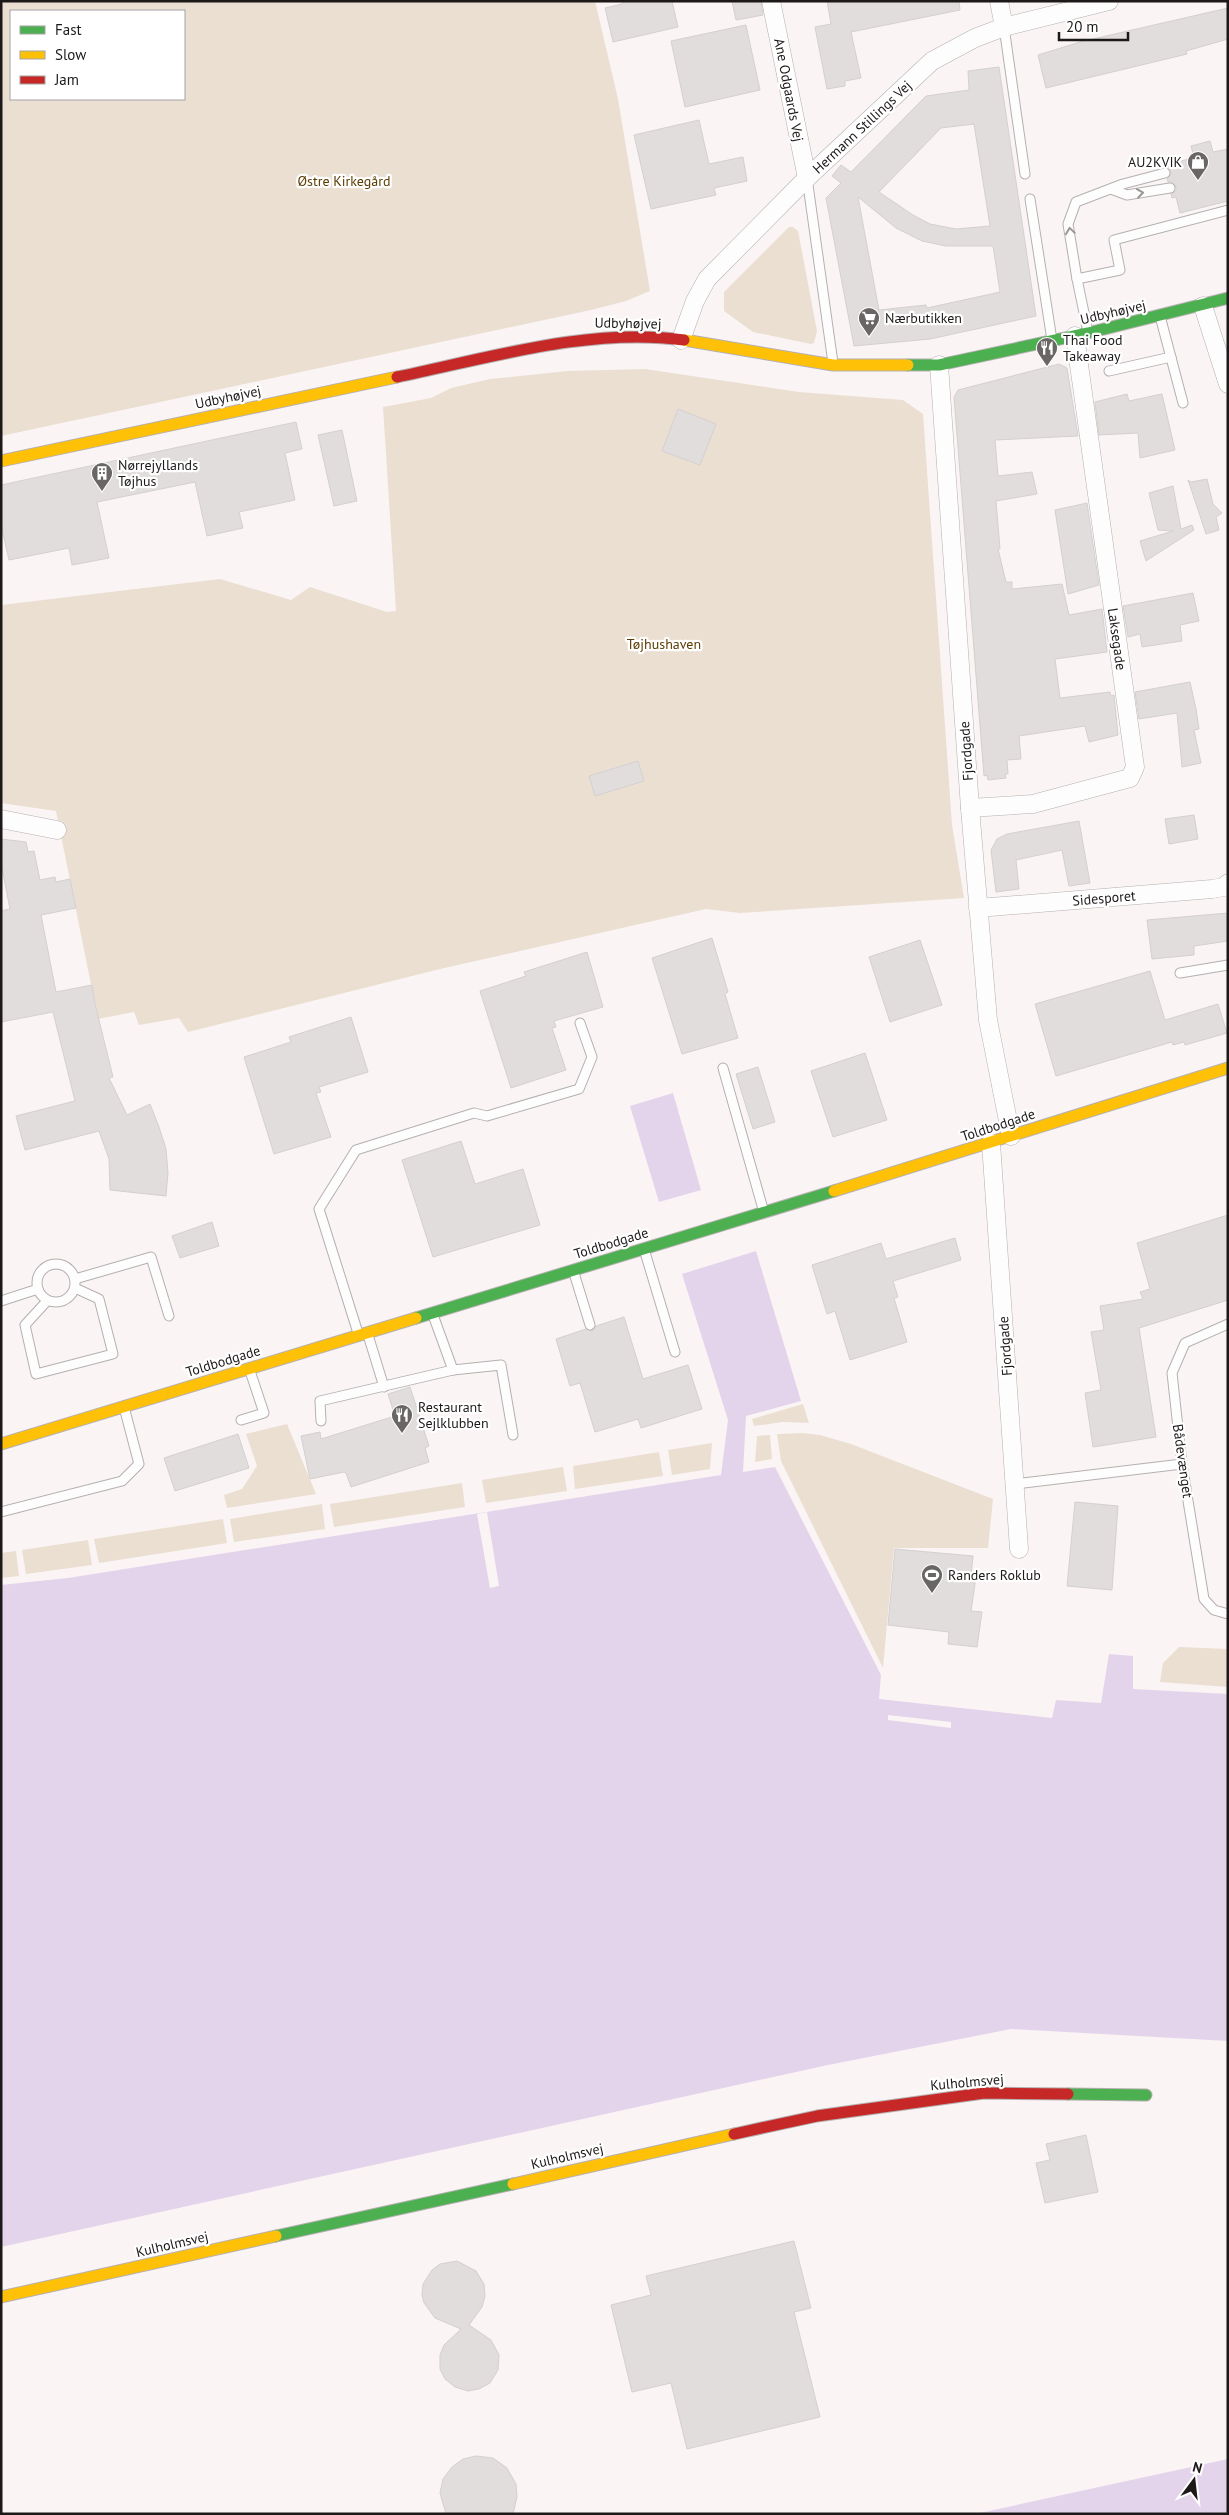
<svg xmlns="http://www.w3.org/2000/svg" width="1229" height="2515" viewBox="0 0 1229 2515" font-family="'PT Sans',sans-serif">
<rect width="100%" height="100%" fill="#faf4f4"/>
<g fill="#ebdfd2" fill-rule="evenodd">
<path d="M 1,1 L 595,1 L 618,99 L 650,291 L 626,301 L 591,310 L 1,436 ZM 11,11 L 184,11 L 184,99 L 11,99 Z"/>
<path d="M 789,227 L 793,227 L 798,231 L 817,331 L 814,343 L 811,344 L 753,332 L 724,311 L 724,292 Z"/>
<path d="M 645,369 L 799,392 L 903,400 L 923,414 L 952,825 L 964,898 L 740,913 L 706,909 L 440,969 L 188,1032 L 179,1018 L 139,1025 L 134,1012 L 98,1019 L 56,811 L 1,803 L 1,605 L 220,579 L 291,600 L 310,587 L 387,612 L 396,611 L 383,407 L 431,398 L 451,388 L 490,379 L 567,371 Z"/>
<path d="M 803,1404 L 809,1423 L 783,1422 L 754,1426 L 752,1419 Z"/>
<path d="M 287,1424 L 316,1494 L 227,1508 L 224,1495 L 242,1489 L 257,1466 L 246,1434 Z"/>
<path d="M 803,1433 L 820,1435 L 851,1444 L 993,1499 L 988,1548 L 894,1548 L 883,1668 L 781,1461 L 777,1434 Z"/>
<path d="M 770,1435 L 772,1459 L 755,1462 L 757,1436 Z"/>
<path d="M 712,1443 L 710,1469 L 672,1475 L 668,1450 Z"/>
<path d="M 659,1452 L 663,1476 L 575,1489 L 573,1466 Z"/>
<path d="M 563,1467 L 567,1491 L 486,1503 L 482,1480 Z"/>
<path d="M 462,1483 L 465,1507 L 334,1527 L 330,1504 Z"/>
<path d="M 322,1504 L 325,1529 L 234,1542 L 230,1519 Z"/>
<path d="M 223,1519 L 227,1543 L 99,1563 L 94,1539 Z"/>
<path d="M 88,1540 L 92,1565 L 26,1574 L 22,1550 Z"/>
<path d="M 16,1551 L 19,1576 L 1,1578 L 1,1553 Z"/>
<path d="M 1179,1647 L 1228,1649 L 1228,1687 L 1160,1682 L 1163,1663 Z"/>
</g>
<g fill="#e3d4ec">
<path d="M 673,1093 L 701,1190 L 659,1202 L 630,1106 Z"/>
<path d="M 756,1251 L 801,1401 L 746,1416 L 743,1472 L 775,1467 L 881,1675 L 879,1699 L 1052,1718 L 1056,1700 L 1101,1703 L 1109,1654 L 1133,1656 L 1133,1689 L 1228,1694 L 1228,2041 L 1011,2029 L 828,2065 L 1,2247 L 1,1585 L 68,1578 L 721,1475 L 728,1420 L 682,1274 Z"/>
<path d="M 1228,2459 L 1228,2514 L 975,2514 Z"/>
</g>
<g fill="#faf4f4">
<path d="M 487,1512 L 499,1586 L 490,1588 L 477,1514 Z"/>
<path d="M 888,1715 L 951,1722 L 951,1728 L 888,1720 Z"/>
</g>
<g fill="#e2dddd" stroke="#d5d0d0" fill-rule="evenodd">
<path d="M 622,1 L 672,1 L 678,27 L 613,42 L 605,8 L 622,4 Z"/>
<path d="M 732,1 L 761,1 L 763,15 L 736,20 Z"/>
<path d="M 827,1 L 959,1 L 960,10 L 851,32 L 861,78 L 845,81 L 845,86 L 827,89 L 815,27 L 831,24 Z"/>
<path d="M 1228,8 L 1228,39 L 1186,51 L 1187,54 L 1046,88 L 1038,55 L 1080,42 Z"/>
<path d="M 746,25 L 760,90 L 685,107 L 671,41 Z"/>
<path d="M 999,67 L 1036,316 L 930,339 L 854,346 L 826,198 L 841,183 L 832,176 L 841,165 L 851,172 L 926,96 L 969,90 L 968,71 ZM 974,124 L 990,226 L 956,229 L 930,224 L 913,215 L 879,192 L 941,128 ZM 858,197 L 896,228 L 922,241 L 946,246 L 993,246 L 1000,292 L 927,308 L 926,305 L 879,310 Z"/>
<path d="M 699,120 L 709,164 L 743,157 L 747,181 L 714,188 L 716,195 L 651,209 L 634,135 Z"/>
<path d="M 1210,141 L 1213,152 L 1228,149 L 1228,201 L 1180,213 L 1176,197 L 1172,198 L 1171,194 L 1176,191 L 1176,187 L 1173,182 L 1168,182 L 1167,179 L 1171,175 L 1171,171 L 1163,165 L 1194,158 L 1191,146 Z"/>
<path d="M 1059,364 L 1067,368 L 1078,436 L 995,440 L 998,476 L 1032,472 L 1037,494 L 996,501 L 1000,549 L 998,549 L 1006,582 L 1012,582 L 1012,589 L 1062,584 L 1069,615 L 1102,609 L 1107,652 L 1055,659 L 1060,698 L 1110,692 L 1111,696 L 1114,695 L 1118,735 L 1089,742 L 1085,726 L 1019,736 L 1021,759 L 1007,760 L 1008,774 L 1005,774 L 1006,778 L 988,780 L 987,775 L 984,776 L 954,397 L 958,390 Z"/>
<path d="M 1127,394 L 1129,401 L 1162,394 L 1175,450 L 1140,458 L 1138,433 L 1099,435 L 1095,402 Z"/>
<path d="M 678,409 L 716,424 L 700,465 L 662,451 Z"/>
<path d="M 296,422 L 302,449 L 285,453 L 295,500 L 239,512 L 243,528 L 207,536 L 195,482 L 97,502 L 109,558 L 72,565 L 69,548 L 9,560 L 1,525 L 1,485 Z"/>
<path d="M 342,430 L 357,501 L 334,506 L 318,435 Z"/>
<path d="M 1207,479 L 1213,504 L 1222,513 L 1216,517 L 1219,530 L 1206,534 L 1188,480 L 1191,482 Z"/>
<path d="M 1173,486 L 1181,529 L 1192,525 L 1194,530 L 1146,561 L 1140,541 L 1173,531 L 1158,530 L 1149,493 Z"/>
<path d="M 1087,503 L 1099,585 L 1068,594 L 1055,510 Z"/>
<path d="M 1193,593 L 1199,621 L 1180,625 L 1182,641 L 1142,647 L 1140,634 L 1128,637 L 1123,606 Z"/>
<path d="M 1190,682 L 1196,709 L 1199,729 L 1194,730 L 1201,763 L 1182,767 L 1177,713 L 1139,719 L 1135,692 Z"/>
<path d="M 638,761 L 644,781 L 595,796 L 589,776 Z"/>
<path d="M 1194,815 L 1198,839 L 1169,844 L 1165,819 Z"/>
<path d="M 1079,821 L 1090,883 L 1069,886 L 1062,850 L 1016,860 L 1019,889 L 996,892 L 991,850 L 997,839 L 1007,834 Z"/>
<path d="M 1,839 L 26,842 L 28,852 L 34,851 L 40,880 L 55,877 L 56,882 L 70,879 L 76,908 L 41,915 L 56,992 L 92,985 L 95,1004 L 113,1077 L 109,1078 L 127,1115 L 150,1104 L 159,1127 L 166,1149 L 168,1173 L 166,1196 L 110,1190 L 109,1159 L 99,1131 L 25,1150 L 16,1116 L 75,1101 L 53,1012 L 1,1022 L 1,911 L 10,909 L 1,863 Z"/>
<path d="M 1228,913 L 1228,941 L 1194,946 L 1194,955 L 1152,959 L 1147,920 Z"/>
<path d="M 712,938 L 728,992 L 725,994 L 738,1038 L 682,1054 L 652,958 Z"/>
<path d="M 920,940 L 942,1005 L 890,1022 L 869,957 Z"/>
<path d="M 587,952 L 603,1007 L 554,1021 L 556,1027 L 552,1028 L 566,1070 L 511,1088 L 480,991 L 526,976 L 524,972 Z"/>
<path d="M 1150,971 L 1165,1020 L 1218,1004 L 1227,1033 L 1185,1045 L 1184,1042 L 1173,1045 L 1172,1042 L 1056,1076 L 1035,1004 Z"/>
<path d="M 351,1017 L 368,1072 L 319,1087 L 321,1092 L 316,1093 L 331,1137 L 274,1154 L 244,1057 L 291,1042 L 289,1037 Z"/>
<path d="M 865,1053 L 887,1120 L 833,1137 L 811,1071 Z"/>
<path d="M 758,1067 L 775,1122 L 753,1129 L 736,1074 Z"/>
<path d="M 461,1141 L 475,1184 L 523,1169 L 540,1225 L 433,1257 L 402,1160 Z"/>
<path d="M 1228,1215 L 1228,1300 L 1139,1328 L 1156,1437 L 1093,1447 L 1085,1393 L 1101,1390 L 1091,1332 L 1104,1330 L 1100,1306 L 1143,1299 L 1140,1292 L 1150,1289 L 1137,1243 Z"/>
<path d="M 212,1222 L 219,1246 L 180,1258 L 172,1236 Z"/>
<path d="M 955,1238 L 961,1260 L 893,1281 L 898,1297 L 894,1298 L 907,1342 L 850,1360 L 835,1311 L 827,1314 L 812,1265 L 881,1243 L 886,1259 Z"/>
<path d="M 624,1317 L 643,1379 L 688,1365 L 702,1409 L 641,1428 L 638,1419 L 595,1432 L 580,1383 L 570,1386 L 556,1339 L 586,1329 L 592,1331 L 596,1326 Z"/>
<path d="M 410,1387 L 429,1446 L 425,1448 L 429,1462 L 351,1487 L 346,1473 L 344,1472 L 310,1479 L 301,1436 L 320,1432 L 321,1439 L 395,1416 L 388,1394 Z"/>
<path d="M 238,1434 L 249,1468 L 175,1491 L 164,1458 Z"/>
<path d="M 1075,1502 L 1118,1506 L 1112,1590 L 1067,1586 Z"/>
<path d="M 895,1549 L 973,1556 L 971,1576 L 976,1577 L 971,1611 L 982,1612 L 977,1647 L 948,1644 L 949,1632 L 888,1625 Z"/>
<path d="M 1086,2135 L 1098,2192 L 1045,2203 L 1036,2163 L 1050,2160 L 1046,2144 Z"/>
<path d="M 794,2241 L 811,2308 L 794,2312 L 820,2417 L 687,2449 L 671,2383 L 632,2392 L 611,2305 L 651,2295 L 646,2276 Z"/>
<path d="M 457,2261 L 476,2271 L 484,2284 L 485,2296 L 482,2307 L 469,2325 L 491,2340 L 499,2355 L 498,2370 L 490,2383 L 479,2389 L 468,2391 L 455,2387 L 445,2379 L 440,2369 L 440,2355 L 444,2345 L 461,2329 L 435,2318 L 424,2303 L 422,2295 L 423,2284 L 432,2270 L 440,2264 Z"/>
<path d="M 476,2456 L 493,2458 L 507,2468 L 516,2484 L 517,2497 L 513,2514 L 446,2514 L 440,2493 L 443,2479 L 452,2467 L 463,2459 Z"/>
</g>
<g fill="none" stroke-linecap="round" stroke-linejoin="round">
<g stroke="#b5b0b0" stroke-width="11">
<g id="lane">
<path d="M 1004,27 L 1025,174"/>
<path d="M 807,178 L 833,363"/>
<path d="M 1111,189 L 1127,195 L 1170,188"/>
<path d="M 1030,199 L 1052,340"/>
<path d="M 1077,279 L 1068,224 L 1076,202 L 1123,184 L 1165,173"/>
<path d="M 1160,316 L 1183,403"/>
<path d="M 1088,332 L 1077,279 L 1120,270 L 1114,240 L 1228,210"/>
<path d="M 1109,371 L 1171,357"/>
<path d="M 1180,973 L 1228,965"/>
<path d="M 723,1068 L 763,1209"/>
<path d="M 644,1249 L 675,1352"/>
<circle cx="56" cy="1283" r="19"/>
<path d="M 574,1273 L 590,1325"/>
<path d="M 75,1279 L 151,1257 L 169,1316"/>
<path d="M 1,1301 L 38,1289"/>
<path d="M 47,1301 L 25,1325 L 36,1374 L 113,1354 L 99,1299 L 75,1288"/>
<path d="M 433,1315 L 453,1370"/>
<path d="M 1228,1324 L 1185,1343 L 1172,1373 L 1182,1464 L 1204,1599 L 1214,1610 L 1228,1614"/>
<path d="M 358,1333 L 319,1209 L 356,1150 L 474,1113 L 487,1116 L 579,1089 L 592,1057 L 580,1023"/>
<path d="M 368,1335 L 384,1387"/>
<path d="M 241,1420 L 264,1413 L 250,1371"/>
<path d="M 321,1421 L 320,1401 L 453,1370 L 501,1365 L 513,1435"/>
<path d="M 1015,1484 L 1182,1464"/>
<path d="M 1,1512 L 122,1481 L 139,1464 L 124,1407"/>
</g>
</g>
<g stroke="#b5b0b0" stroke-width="19">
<g id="street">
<path d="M 771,1 L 807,178"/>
<path d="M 999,1 L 1004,27"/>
<path d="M 1203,306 L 1228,384"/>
<path d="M 681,340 L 695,301 L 707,279 L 807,178 L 932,61 L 975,38 L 1004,27 L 1109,1"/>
<path d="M 939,365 L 970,808 L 988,1020 L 1011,1136"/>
<path d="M 970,808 L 1033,804 L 1130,778 L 1135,767 L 1075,336"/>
<path d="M 1,819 L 57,830"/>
<path d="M 978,908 L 1212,889 L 1224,887 L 1228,883"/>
<path d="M 991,1143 L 1019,1549"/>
</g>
</g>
<g stroke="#b5b0b0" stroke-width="13">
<g id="fast">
<path d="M 908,365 L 939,365 L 1088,333 L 1228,298"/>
<path d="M 416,1318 L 834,1191"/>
<path d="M 1068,2094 L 1146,2095"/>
<path d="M 276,2236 L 513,2184"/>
</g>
</g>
<g stroke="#b5b0b0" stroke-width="13">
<g id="slow">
<path d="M 684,340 L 833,365 L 908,365"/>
<path d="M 1,461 L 397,377"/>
<path d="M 834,1191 L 1228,1068"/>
<path d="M 1,1444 L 416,1318"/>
<path d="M 513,2184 L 734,2134"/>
<path d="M 1,2297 L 276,2236"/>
</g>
</g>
<g stroke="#b5b0b0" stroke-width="13">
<g id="jam">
<path d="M 397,377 C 489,358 590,327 684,340"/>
<path d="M 734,2134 L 817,2116 L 984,2093 L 1068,2094"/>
</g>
</g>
<use href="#lane" stroke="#fefdfd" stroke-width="9"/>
<use href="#street" stroke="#fefdfd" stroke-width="18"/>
<use href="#fast" stroke="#4caf50" stroke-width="11"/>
<use href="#slow" stroke="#ffc107" stroke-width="11"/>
<use href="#jam" stroke="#c62828" stroke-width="11"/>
</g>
<defs><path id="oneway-chevron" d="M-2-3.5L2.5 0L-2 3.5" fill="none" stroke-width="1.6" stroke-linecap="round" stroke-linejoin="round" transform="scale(1.25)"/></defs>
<g stroke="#999696">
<use href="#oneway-chevron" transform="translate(1140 193) rotate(-8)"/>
<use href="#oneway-chevron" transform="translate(1070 231) rotate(-98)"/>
</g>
<defs>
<g id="shop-pin" transform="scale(1.125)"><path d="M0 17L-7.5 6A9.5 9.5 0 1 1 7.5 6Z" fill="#6a6666" stroke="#fff"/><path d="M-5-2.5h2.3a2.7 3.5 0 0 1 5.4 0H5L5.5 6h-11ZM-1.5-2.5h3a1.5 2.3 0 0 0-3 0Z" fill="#fff"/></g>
<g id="supermarket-pin" transform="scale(1.125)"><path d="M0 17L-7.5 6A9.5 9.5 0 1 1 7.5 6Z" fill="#6a6666" stroke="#fff"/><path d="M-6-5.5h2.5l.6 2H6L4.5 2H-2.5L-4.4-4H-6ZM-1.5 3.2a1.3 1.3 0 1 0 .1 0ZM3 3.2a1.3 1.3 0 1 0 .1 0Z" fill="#fff"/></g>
<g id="restaurant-pin" transform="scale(1.125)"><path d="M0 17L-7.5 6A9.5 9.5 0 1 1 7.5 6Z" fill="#6a6666" stroke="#fff"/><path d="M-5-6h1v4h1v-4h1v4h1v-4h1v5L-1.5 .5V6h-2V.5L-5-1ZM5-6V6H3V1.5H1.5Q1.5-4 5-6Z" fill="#fff"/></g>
<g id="building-pin" transform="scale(1.125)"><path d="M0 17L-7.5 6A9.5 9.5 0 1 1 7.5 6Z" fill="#6a6666" stroke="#fff"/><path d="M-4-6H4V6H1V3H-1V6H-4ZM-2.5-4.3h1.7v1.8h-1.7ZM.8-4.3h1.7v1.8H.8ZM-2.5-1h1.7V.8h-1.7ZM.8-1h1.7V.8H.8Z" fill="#fff"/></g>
<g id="stadium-pin" transform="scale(1.125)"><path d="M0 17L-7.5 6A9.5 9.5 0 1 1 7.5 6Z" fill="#6a6666" stroke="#fff"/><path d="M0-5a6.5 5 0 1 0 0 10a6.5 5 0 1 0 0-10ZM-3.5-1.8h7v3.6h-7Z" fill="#fff"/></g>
</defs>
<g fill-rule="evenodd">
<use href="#shop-pin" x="1198" y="162"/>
<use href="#supermarket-pin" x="869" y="318"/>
<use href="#restaurant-pin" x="1047" y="348"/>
<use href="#building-pin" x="102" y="473"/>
<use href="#restaurant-pin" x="402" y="1415"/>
<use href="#stadium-pin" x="932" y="1575"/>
</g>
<g text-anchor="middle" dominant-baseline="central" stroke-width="4.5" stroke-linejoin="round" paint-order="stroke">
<g font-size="14" fill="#1d1919" stroke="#fff">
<text transform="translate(789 90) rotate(79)">Ane Odgaards Vej</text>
<text transform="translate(862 127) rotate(-43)">Hermann Stillings Vej</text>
<text transform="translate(1113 312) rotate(-13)">Udbyhøjvej</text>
<text transform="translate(628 323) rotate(1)">Udbyhøjvej</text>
<text transform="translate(228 397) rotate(-12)">Udbyhøjvej</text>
<text transform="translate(1117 639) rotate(82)">Laksegade</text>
<text transform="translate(966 751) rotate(-94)">Fjordgade</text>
<text transform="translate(1104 898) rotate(-5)">Sidesporet</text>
<text transform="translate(998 1125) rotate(-18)">Toldbodgade</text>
<text transform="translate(611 1243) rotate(-17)">Toldbodgade</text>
<text transform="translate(1005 1346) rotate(-94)">Fjordgade</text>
<text transform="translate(223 1361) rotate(-17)">Toldbodgade</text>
<text transform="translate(1183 1461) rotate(82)">Bådevænget</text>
<text transform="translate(967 2082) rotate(-5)">Kulholmsvej</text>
<text transform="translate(567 2156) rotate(-13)">Kulholmsvej</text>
<text transform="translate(172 2244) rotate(-13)">Kulholmsvej</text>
</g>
<g font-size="14" fill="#1d1919" stroke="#fff" text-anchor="start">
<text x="1182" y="162" text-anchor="end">AU2KVIK</text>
<text x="885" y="318">Nærbutikken</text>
<text x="1063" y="340">Thai Food<tspan x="1063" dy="16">Takeaway</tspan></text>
<text x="118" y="465">Nørrejyllands<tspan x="118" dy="16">Tøjhus</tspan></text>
<text x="418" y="1407">Restaurant<tspan x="418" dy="16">Sejlklubben</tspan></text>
<text x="948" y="1575">Randers Roklub</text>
</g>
<g font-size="14" fill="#5c3d02" stroke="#fff">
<text x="344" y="181">Østre Kirkegård</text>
<text x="664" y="644">Tøjhushaven</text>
</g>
</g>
<rect width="1229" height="2515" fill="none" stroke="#1d1919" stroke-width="5"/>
<rect x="10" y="10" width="175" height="90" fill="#ffffff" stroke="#a5a3a3"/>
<rect x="20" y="26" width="25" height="8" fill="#4caf50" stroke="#a5a3a3"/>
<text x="55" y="35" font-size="15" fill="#1d1919">Fast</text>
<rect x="20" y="51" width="25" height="8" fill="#ffc107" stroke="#a5a3a3"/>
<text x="55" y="60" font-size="15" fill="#1d1919">Slow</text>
<rect x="20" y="76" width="25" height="8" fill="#c62828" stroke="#a5a3a3"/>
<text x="55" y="85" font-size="15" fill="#1d1919">Jam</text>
<g transform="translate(1194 2480) rotate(15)" stroke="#ffffff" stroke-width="4" paint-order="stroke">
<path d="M0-4L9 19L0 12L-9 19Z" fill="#1d1919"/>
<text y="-8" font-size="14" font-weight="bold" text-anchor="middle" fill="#1d1919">N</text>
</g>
<path d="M1059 32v8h69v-8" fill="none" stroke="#1d1919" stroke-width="2.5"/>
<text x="1066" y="32" font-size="15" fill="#1d1919" stroke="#ffffff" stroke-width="4" paint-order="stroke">20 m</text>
</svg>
